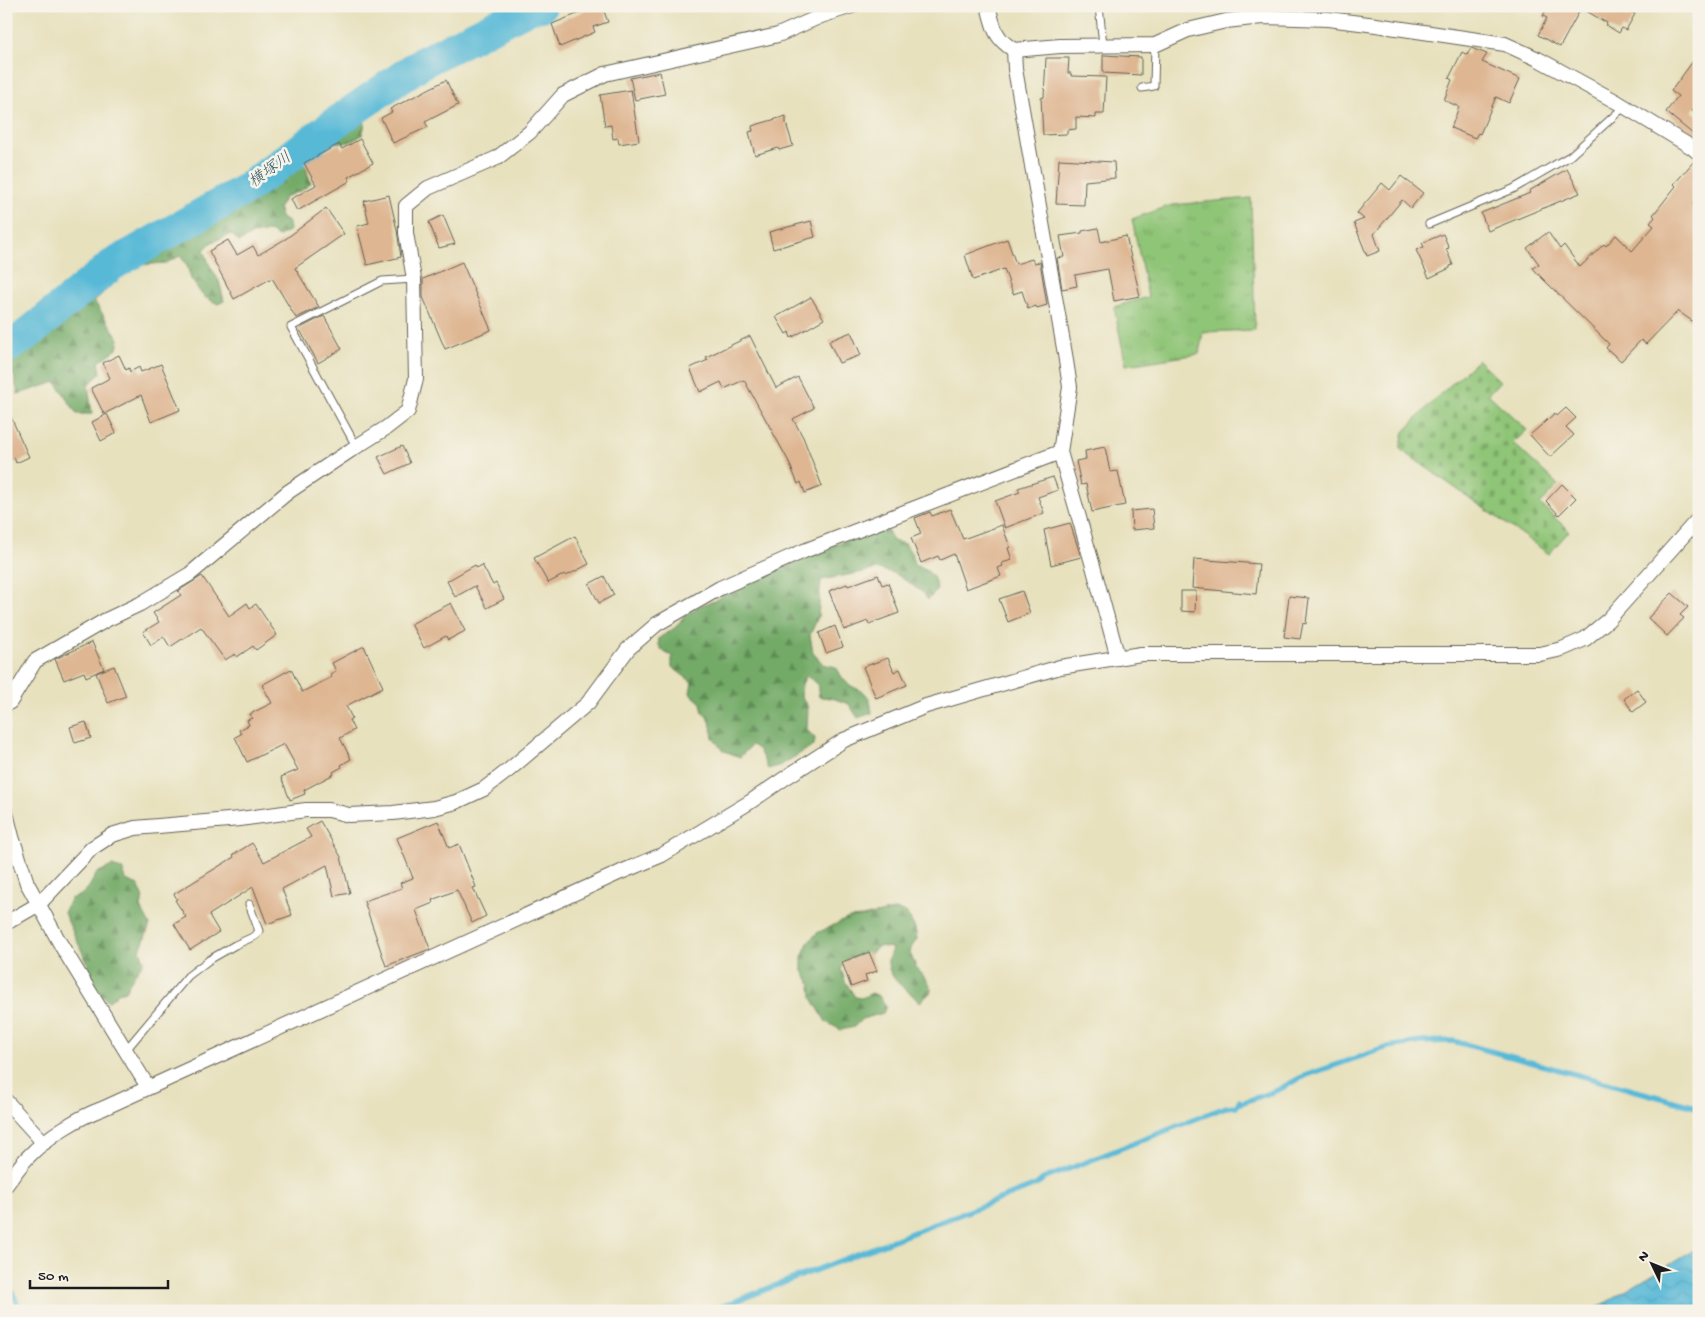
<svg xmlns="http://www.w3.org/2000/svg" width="1705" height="1317" viewBox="0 0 1705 1317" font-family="'Gochi Hand','Klee One',sans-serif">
<defs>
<pattern id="grass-tufts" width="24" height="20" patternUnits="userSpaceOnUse" patternTransform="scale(1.25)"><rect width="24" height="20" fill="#8fc577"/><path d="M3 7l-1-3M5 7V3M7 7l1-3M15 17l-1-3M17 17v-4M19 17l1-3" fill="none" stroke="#7ba966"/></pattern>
<pattern id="forest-firs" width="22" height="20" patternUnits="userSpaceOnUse" patternTransform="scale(1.25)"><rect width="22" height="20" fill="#73aa68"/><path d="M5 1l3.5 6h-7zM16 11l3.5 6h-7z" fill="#5e8a55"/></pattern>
<pattern id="cemetery-stones" width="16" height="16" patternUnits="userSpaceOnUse" patternTransform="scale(1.25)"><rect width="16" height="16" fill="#8fc577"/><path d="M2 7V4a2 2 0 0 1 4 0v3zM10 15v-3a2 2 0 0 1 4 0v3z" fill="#7ba966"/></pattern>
<pattern id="water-waves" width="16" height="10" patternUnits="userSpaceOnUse" patternTransform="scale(1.25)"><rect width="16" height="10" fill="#58b9d7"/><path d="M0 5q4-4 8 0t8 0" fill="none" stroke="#4c9eb8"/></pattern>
</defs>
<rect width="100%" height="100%" fill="#f7f3e8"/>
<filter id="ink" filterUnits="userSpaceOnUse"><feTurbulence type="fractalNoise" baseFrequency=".02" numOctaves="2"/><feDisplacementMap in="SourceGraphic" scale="10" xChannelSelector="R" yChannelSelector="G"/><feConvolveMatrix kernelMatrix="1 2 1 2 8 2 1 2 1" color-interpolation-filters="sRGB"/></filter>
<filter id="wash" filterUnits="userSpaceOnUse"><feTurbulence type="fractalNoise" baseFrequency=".0096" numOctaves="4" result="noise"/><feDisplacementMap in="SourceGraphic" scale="20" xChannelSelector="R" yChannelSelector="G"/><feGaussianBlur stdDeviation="1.12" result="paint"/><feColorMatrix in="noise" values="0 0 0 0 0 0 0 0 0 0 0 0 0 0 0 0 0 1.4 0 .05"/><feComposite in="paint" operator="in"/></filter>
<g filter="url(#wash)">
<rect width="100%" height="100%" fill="#e7e1be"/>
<path fill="url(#grass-tufts)" stroke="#56704a" d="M 1251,198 L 1255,330 L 1203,332 L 1199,354 L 1126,365 L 1114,307 L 1148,297 L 1132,219 L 1172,205 Z"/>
<g fill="url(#forest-firs)" stroke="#486342">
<path d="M 348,109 L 362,112 L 365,124 L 362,135 C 354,140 347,145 337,142 L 306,159 L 307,172 L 311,183 L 302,190 L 285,197 L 279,207 L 280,217 L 289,223 L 290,230 L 278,237 L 270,231 L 253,234 L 239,242 L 231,234 L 212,242 L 204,250 L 210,266 L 219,281 L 224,301 L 218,304 L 203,296 L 191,279 L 187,265 L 180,256 L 166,263 L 139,265 L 123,275 L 94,301 L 119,339 L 117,349 L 99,362 L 101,373 L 88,385 L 92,414 L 77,414 L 56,382 L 18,394 L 14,376 L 6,361 L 9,342 L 50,311 L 70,309 L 121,265 L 159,243 L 234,205 L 250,195 L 266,169 L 279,154 L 298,145 L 330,122 L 340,112 Z"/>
<path d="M 886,527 L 893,541 L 905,544 L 912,554 L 914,565 C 929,571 934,573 937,590 L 928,600 L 922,592 L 908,582 L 896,574 L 879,569 L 821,580 L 818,617 L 810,635 L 813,653 L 823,664 L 836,667 C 839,671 841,677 845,681 C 860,695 869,685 872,713 L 858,718 L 849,704 L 832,698 L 819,697 L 817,683 L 806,676 L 802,684 L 801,696 L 808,707 L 807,730 L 815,738 L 814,745 L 781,765 L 768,769 L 759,750 L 752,745 L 740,757 L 722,750 L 713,737 L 710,721 L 703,712 L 701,703 L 690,693 L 692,682 L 672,667 L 672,656 C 663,652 657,648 659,638 L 676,627 L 684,616 L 701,605 L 714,601 L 725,593 L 874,528 Z"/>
<path d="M 112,866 L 123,870 L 126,880 L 138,885 L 143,896 L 141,908 L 150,925 L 140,950 L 144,960 C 138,971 130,980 125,991 L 118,993 L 108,1002 L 92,986 L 87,962 L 64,913 L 70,899 L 81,895 L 89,887 L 97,873 Z"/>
<path d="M 894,910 L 906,912 L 915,928 L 917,939 L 909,951 L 916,967 L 929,983 L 932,991 L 920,1002 C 909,990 887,980 888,960 C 889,957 891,952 892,948 L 879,946 L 864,958 L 849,957 L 841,969 L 845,981 L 855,997 L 862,998 L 872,993 L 879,996 L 886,1006 L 883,1013 L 862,1019 L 854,1027 L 841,1030 L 826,1022 L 812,998 L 811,985 L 802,969 L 802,957 L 808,943 L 817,933 L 849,918 L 862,917 Z"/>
</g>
<path fill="url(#cemetery-stones)" stroke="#56704a" d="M 1478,360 L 1500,381 L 1488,394 L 1527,430 L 1513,443 L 1558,485 L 1540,504 L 1569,531 L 1549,554 L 1400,449 L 1404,432 L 1434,400 Z"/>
<path fill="url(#water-waves)" stroke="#3a6a7a" d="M 1699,1247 L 1699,1311 L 1592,1311 Z"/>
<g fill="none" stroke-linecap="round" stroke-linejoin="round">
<g stroke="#58b9d7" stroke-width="5.5">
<path d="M 6,1279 L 21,1311"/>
<path d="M 710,1311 L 1036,1185 L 1043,1179 L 1226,1107 L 1237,1106 L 1239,1101 L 1241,1103 L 1278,1090 L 1304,1076 L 1388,1047 L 1421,1042 L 1453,1041 L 1699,1108"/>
</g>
<path stroke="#58b9d7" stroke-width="32" d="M 6,348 L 24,337 L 112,265 L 246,189 L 345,116 L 423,62 L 531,7 L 541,6"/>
</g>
<g id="blocks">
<g fill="#deb692">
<path d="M 597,6 L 602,6 L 608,22 L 593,27 L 595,32 L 560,47 L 552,24 Z"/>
<path d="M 1548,6 L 1621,6 L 1635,14 L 1626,30 L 1622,28 L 1619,33 L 1606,25 L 1607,23 L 1581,8 L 1560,47 L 1538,35 L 1547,18 L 1543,16 Z"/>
<path d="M 1471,48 L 1487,54 L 1482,62 L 1520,79 L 1509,103 L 1496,97 L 1480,134 L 1478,133 L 1475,138 L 1451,128 L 1459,107 L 1444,100 L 1452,80 L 1449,78 L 1462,52 L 1467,55 Z"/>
<path d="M 1699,53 L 1699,102 L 1692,111 L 1699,117 L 1699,139 L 1666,112 L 1678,96 L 1671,91 Z"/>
<path d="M 1103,55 L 1141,57 L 1141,75 L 1103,73 Z"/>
<path d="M 1046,58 L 1069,58 L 1068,73 L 1071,73 L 1071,76 L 1106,77 L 1104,114 L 1096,114 L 1096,118 L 1076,117 L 1076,129 L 1067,130 L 1067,134 L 1043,135 L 1041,98 L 1044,97 Z"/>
<path d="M 660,72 L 665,94 L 635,100 L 630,78 Z"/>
<path d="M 446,80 L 458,105 L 425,122 L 428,127 L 393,143 L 381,118 L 392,112 L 390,109 Z"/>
<path d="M 631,90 L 639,141 L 619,144 L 618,138 L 613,139 L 611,125 L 605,126 L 600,95 Z"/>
<path d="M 786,116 L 786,123 L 793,146 L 779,150 L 778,148 L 755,155 L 749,132 L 753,131 L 752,126 Z"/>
<path d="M 360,139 L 373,163 L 348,177 L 350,181 L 297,211 L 291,199 L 316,185 L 304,163 L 339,144 L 342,149 Z"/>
<path d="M 1059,159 L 1114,162 L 1115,178 L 1085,181 L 1084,205 L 1056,204 Z"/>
<path d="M 1695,160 L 1699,162 L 1699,197 L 1693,204 L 1699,209 L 1699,326 L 1678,311 L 1646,344 L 1641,340 L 1621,361 L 1606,348 L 1609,344 L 1539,275 L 1533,268 L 1539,264 L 1527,248 L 1548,232 L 1560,249 L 1564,245 L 1580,267 L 1604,244 L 1606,246 L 1616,235 L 1632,251 L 1654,226 L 1650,223 L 1655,217 L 1653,215 L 1676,186 L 1674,184 Z"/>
<path d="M 1567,169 L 1580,193 L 1488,231 L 1481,213 L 1530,193 L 1529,191 Z"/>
<path d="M 1401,176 L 1423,193 L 1411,208 L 1402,200 L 1374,234 L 1380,251 L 1367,256 L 1354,223 L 1364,219 L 1357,213 L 1382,183 L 1390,190 Z"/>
<path d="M 389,195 L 397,230 L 401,257 L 367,265 L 357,226 L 369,223 L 364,201 Z"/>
<path d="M 326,208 L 344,234 L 295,268 L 319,307 L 296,318 L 272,278 L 234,299 L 209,251 L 228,240 L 237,255 L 253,246 L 258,255 L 287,238 Z"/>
<path d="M 443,215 L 455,244 L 439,248 L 429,222 Z"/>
<path d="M 811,221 L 815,237 L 773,249 L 769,232 Z"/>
<path d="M 1098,228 L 1101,242 L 1126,236 L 1140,296 L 1114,301 L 1108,269 L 1075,275 L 1077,286 L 1062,289 L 1057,258 L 1064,257 L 1060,236 L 1082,233 L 1082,231 Z"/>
<path d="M 1443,234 L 1449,248 L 1446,249 L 1453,265 L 1450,266 L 1450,268 L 1429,278 L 1416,250 L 1424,247 L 1422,243 Z"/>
<path d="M 1007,239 L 1016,264 L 1032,259 L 1034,263 L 1040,262 L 1047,305 L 1037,308 L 1036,306 L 1028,309 L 1022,291 L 1013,294 L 1004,269 L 973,280 L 965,255 Z"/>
<path d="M 462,262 L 491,330 L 445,349 L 423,297 L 423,279 Z"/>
<path d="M 811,297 L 824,319 L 791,338 L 789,332 L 786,334 L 776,317 Z"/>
<path d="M 324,316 L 342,349 L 318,363 L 300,330 L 302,327 Z"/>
<path d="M 851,332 L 861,355 L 839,363 L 829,341 Z"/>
<path d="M 750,336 L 776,388 L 798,377 L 814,408 L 793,419 L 803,437 L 822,486 L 805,493 L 801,482 L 798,484 L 788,460 L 744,380 L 724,389 L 721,382 L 700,392 L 690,368 L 708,360 L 706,357 Z"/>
<path d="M 119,355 L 126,370 L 129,368 L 130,372 L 139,367 L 141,372 L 161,364 L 180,410 L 151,422 L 141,395 L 104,414 L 91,388 L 110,378 L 103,363 Z"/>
<path d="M 6,406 L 29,457 L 16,463 L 14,457 L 6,460 Z"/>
<path d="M 1566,408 L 1576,418 L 1566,427 L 1574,435 L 1550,457 L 1530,435 L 1555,413 L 1557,416 Z"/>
<path d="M 107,414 L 116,433 L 101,441 L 92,422 Z"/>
<path d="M 402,446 L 410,463 L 387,474 L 378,457 Z"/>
<path d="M 1105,447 L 1110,472 L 1118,471 L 1125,505 L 1092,512 L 1086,484 L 1081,485 L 1076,461 L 1086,459 L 1085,451 Z"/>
<path d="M 1053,477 L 1058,490 L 1038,497 L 1044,513 L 1005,528 L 995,501 L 1020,492 L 1018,488 Z"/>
<path d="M 1562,484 L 1576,498 L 1559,515 L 1546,501 Z"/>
<path d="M 950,509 L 963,539 L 1002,525 L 1010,547 L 1008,548 L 1012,560 L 1002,563 L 1003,566 L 998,568 L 1001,576 L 966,589 L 954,554 L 940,560 L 938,556 L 921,563 L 911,538 L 921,534 L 915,518 L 930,512 L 932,516 Z"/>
<path d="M 1152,509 L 1154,528 L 1132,530 L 1131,511 Z"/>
<path d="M 1070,523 L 1081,557 L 1051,565 L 1044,530 Z"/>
<path d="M 575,536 L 589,564 L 566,576 L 565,574 L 548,583 L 534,558 Z"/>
<path d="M 1194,559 L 1259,564 L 1256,594 L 1192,588 Z"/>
<path d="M 475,565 L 477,568 L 482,565 L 493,585 L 496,583 L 504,599 L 487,608 L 475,586 L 455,597 L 447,581 Z"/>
<path d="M 878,575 L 882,585 L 888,583 L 899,613 L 869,624 L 868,621 L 844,630 L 829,591 L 847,584 L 848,586 Z"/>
<path d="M 202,576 L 229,616 L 247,603 L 250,608 L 256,604 L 277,635 L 256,650 L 253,646 L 237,657 L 235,654 L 225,660 L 201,627 L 170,647 L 164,637 L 151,645 L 143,632 L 159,622 L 153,613 L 181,595 L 178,591 Z"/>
<path d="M 604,576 L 614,595 L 599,603 L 589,584 Z"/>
<path d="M 1022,591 L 1030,613 L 1008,622 L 999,599 Z"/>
<path d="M 1181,591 L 1196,591 L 1195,612 L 1181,611 Z"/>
<path d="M 1672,593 L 1688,607 L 1680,615 L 1684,618 L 1667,636 L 1648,618 Z"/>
<path d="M 1289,596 L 1309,598 L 1306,624 L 1303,623 L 1300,639 L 1284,637 Z"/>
<path d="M 451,603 L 465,631 L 448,640 L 446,636 L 424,648 L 411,624 Z"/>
<path d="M 835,626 L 843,647 L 826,653 L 819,633 Z"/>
<path d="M 92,642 L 104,669 L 86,677 L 84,672 L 64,680 L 55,659 Z"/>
<path d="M 364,646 L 383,687 L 346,706 L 352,718 L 349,720 L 354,730 L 340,738 L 351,759 L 341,765 L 342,767 L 333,772 L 334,774 L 304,790 L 305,794 L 290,800 L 281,777 L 298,770 L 284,744 L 247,762 L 235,737 L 241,734 L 239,730 L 249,725 L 247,720 L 252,718 L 250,714 L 272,703 L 262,685 L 291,669 L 302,692 L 332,677 L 330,674 L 336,671 L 332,663 Z"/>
<path d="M 888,658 L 894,672 L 900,669 L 907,685 L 876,698 L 863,667 Z"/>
<path d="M 114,666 L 126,696 L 108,703 L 96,673 Z"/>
<path d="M 1637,689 L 1646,702 L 1633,712 L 1624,699 Z"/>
<path d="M 86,722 L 91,738 L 75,743 L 70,727 Z"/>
<path d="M 320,821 L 341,857 L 350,893 L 334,896 L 327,865 L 282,889 L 292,915 L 267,924 L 253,887 L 209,915 L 219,932 L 190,950 L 174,924 L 186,917 L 175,900 L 177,899 L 174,894 L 234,857 L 233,855 L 252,843 L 264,862 L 311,837 L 306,829 Z"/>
<path d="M 438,821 L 449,848 L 459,844 L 476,887 L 473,888 L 486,916 L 472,923 L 457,890 L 432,900 L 433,903 L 416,910 L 430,949 L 386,966 L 364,901 L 402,888 L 400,883 L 413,878 L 397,838 Z"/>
<path d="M 869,952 L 877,971 L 865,975 L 867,981 L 851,987 L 842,962 Z"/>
</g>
</g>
</g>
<g filter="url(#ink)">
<use href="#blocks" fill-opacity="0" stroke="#636155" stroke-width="1"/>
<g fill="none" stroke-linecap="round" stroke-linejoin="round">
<g stroke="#636155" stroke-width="9">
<g id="service">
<path d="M 1099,6 L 1103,45"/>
<path d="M 1262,17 L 1263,6"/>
<path d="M 1142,88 L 1154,86 L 1155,45"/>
<path d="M 1429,224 L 1513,189 L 1570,156 L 1625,106"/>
<path d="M 356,446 L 291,327 L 382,281 L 414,279"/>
<path d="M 1689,529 L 1699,538"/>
<path d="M 125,1051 L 188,976 L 209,960 L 235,945 L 255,936 L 259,931 L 249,904"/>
</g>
</g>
<g stroke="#636155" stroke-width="16">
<g id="minor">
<path d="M 1014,50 L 1060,46 L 1155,45 L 1188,30 L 1226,21 L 1262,17 L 1328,19 L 1376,25 L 1505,44 L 1538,59 L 1617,102 L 1693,148 L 1699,153"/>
<path d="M 1060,452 L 1093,566 L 1118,658"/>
<path d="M 6,704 L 10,702 L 35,661 L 106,620 L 140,604 L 190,574 L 288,492 L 351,450 L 386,428 L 408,411 L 416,379 L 414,279 L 406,233 L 406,206 L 428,188 L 497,158 L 530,132 L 563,95 L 605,74 L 778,35 L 821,16 L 852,6"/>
<path d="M 6,813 L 12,837 L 27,883 L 61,945 L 148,1087"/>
<path d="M 6,923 L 39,904 L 92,848 L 112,835 L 135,828 L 240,819 L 306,810 L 329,810 L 349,815 L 393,813 L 434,808 L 456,802 L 484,789 L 510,769 L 588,703 L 628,649 L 657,624 L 720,588 L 804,551 L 1060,452 L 1070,387 L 1065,354 L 1015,69 L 1014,50 C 994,38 994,27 988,6"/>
<path d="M 6,1101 L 44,1143"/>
<path d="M 6,1185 C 13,1176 20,1165 28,1157 C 48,1136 77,1118 104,1108 L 621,872 L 662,855 L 750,802 L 788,776 L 844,740 L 926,706 L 1060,667 L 1141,654 L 1540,654 L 1562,649 L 1585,639 L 1608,620 L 1699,518"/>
</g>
</g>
<use href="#service" stroke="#fff" stroke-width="7"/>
<use href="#minor" stroke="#fff" stroke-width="14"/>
</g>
</g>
<g text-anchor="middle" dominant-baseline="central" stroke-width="5" stroke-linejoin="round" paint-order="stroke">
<g font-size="16" font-style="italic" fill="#345b67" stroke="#f7f3e8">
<text transform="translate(271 171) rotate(-36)">横塚川</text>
</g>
</g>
<rect width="1705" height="1317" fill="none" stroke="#f7f3e8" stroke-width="25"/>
<g transform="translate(1652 1264) rotate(313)" stroke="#f7f3e8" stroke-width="4" paint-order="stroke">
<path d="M0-4L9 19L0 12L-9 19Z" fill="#1c1c1c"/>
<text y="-8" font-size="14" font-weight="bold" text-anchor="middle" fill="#1c1c1c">N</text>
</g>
<path d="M30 1280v8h138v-8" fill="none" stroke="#1c1c1c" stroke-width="2.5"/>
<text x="38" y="1280" font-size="15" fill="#1c1c1c" stroke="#f7f3e8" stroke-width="4" paint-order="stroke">50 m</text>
</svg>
